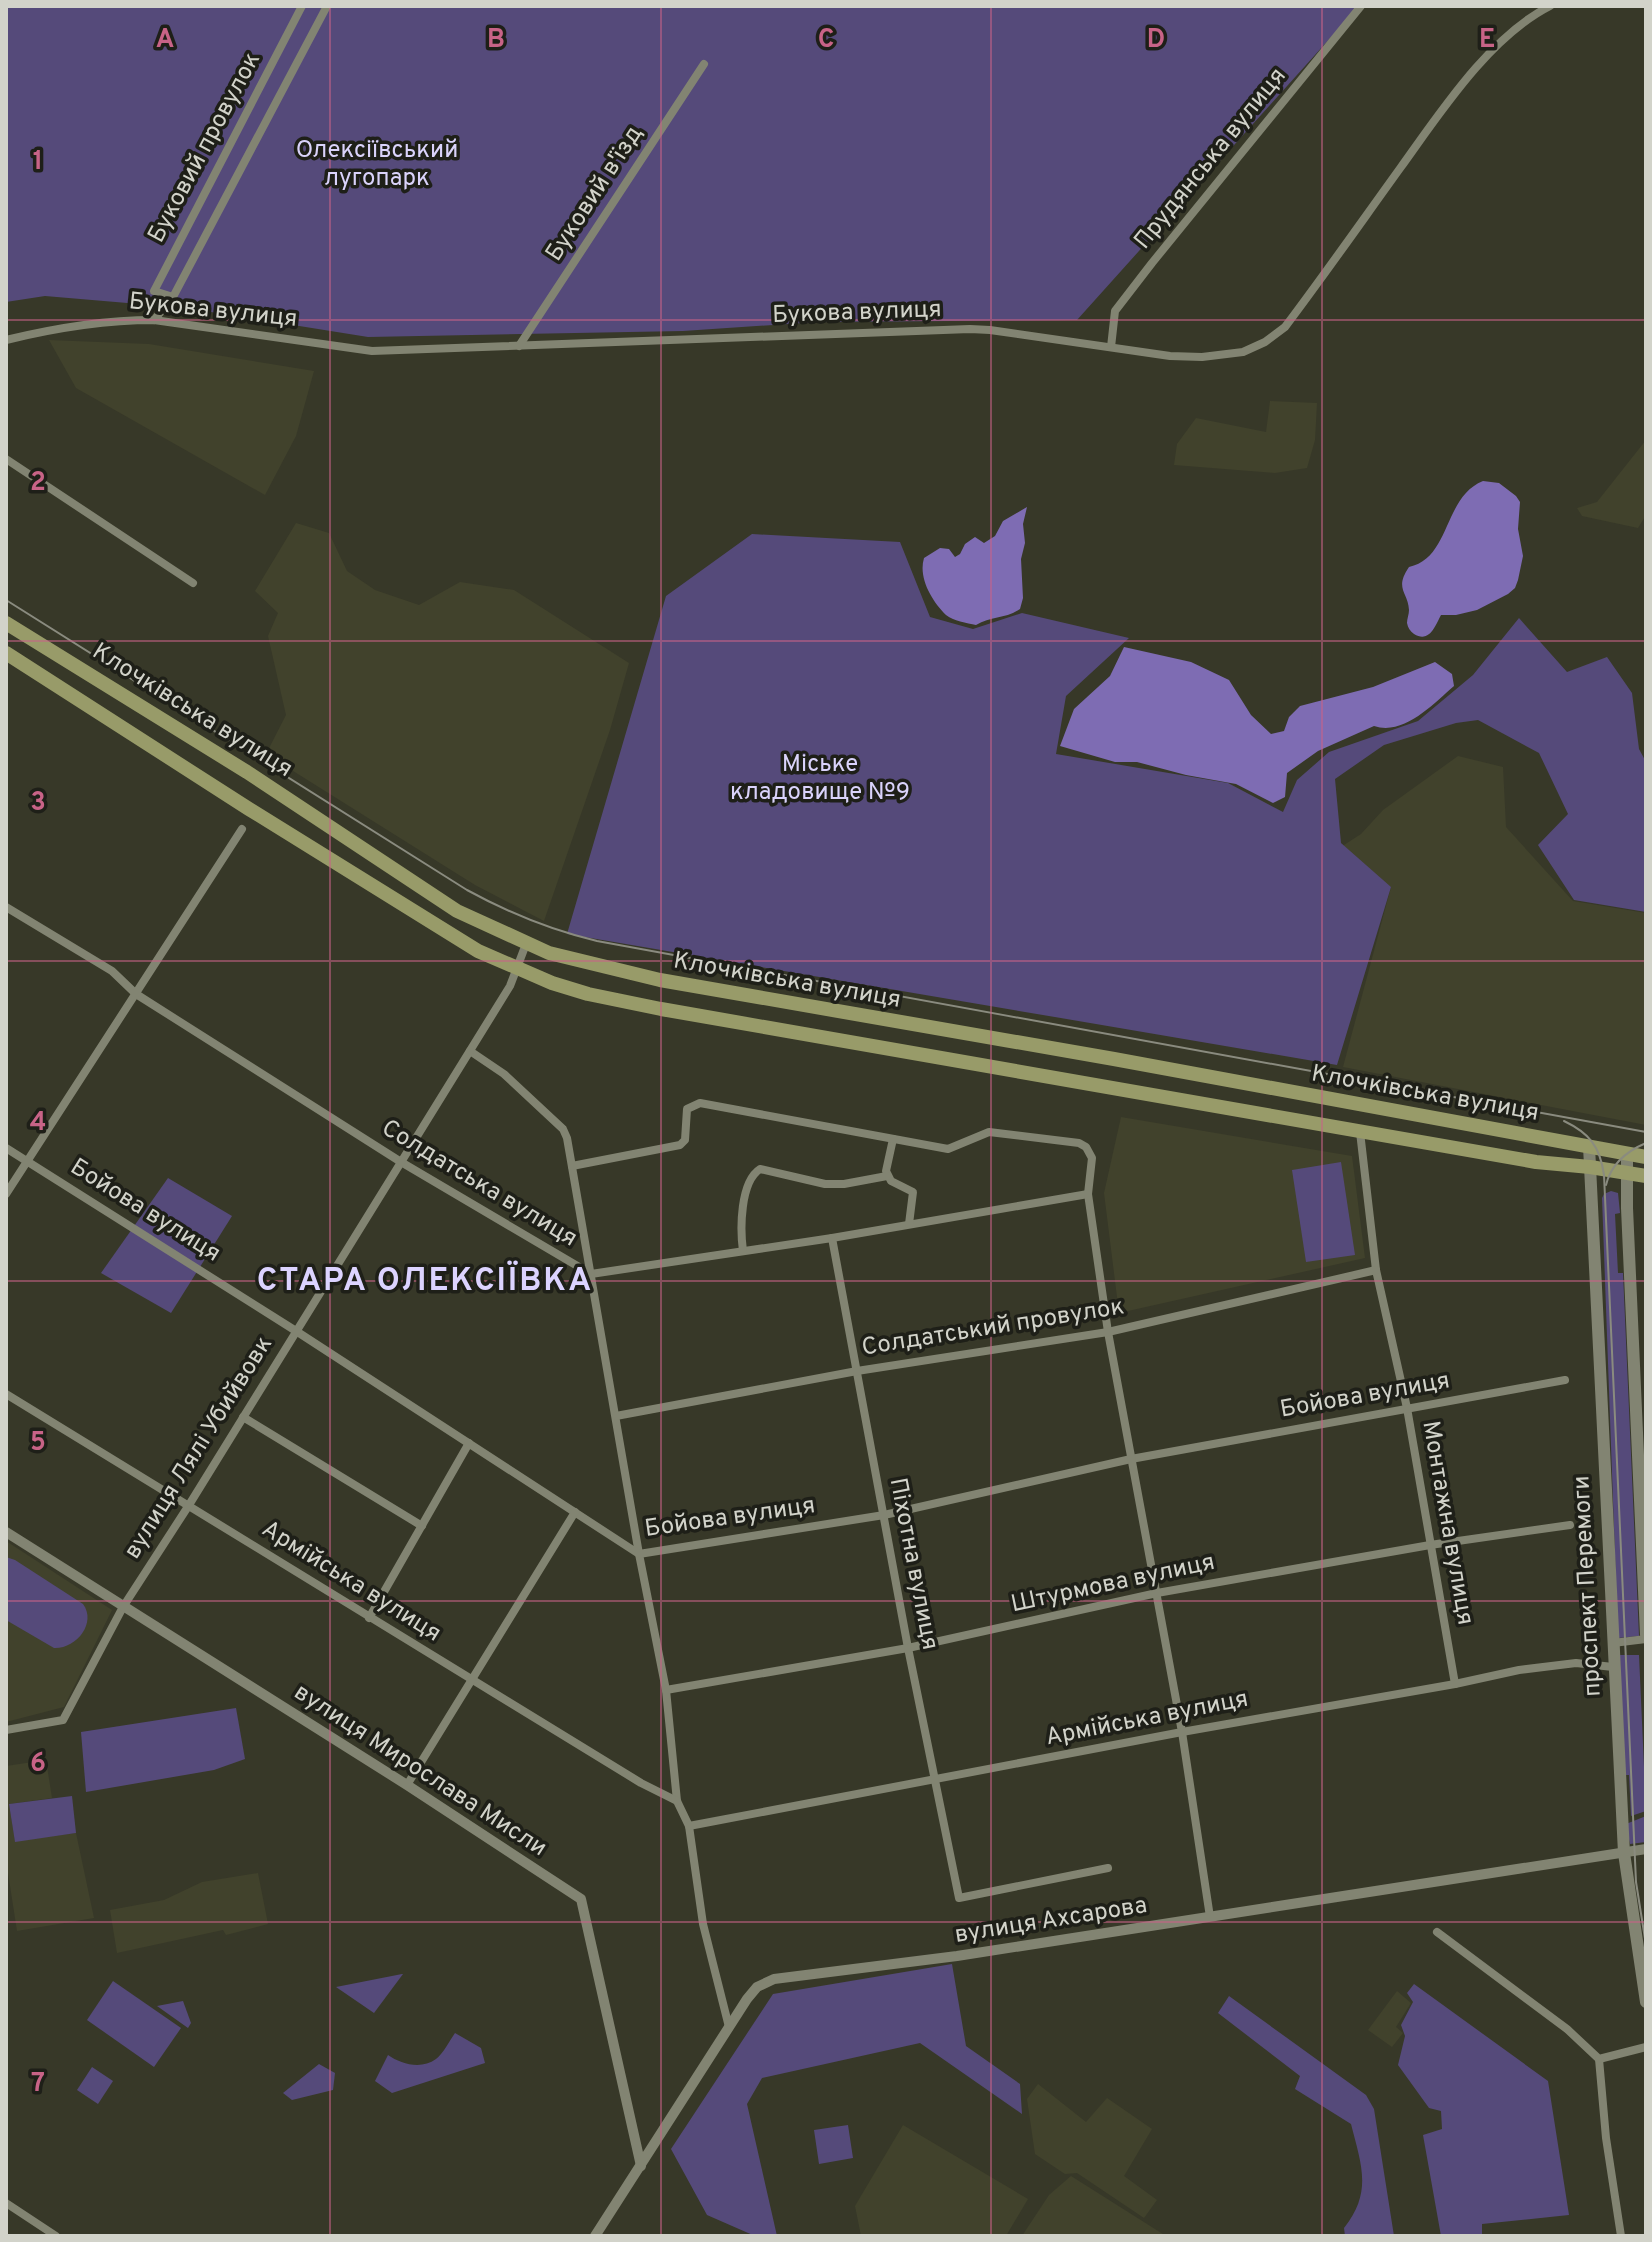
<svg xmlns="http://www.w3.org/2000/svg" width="1652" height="2242" viewBox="0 0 1652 2242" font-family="Overpass,sans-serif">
<rect width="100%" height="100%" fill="#373828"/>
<g fill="#41422c">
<path d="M 49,340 L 149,344 L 314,371 L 296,436 L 265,495 L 76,388 Z"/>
<path d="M 1270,401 L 1317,403 L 1315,440 L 1307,468 L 1275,473 L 1174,465 L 1177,444 L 1196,418 L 1266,432 Z"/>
<path d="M 1646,440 L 1646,515 L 1638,528 L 1582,516 L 1577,508 L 1597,502 Z"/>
<path d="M 296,523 L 329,533 L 347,571 L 375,590 L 419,605 L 460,582 L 514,590 L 629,663 L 610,730 L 544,921 L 475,885 L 266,754 L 286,715 L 268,636 L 278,613 L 255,591 Z"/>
<path d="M 1458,756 L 1503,767 L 1506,827 L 1573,901 L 1646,913 L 1646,1125 L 1343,1067 L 1391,887 L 1344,863 L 1344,845 L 1361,834 L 1383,810 Z"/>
<path d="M 1121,1117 L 1352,1156 L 1365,1258 L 1119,1313 L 1104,1193 Z"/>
<path d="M 6,1541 L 112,1610 L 64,1707 L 6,1722 Z"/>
<path d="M 46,1760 L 52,1798 L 9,1804 L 15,1841 L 76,1833 L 94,1918 L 17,1931 L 6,1860 L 6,1766 Z"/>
<path d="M 258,1873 L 268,1924 L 226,1935 L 223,1930 L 117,1953 L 110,1910 L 164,1900 L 202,1882 Z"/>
<path d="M 1397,1991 L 1411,2003 L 1396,2027 L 1403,2033 L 1392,2047 L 1368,2030 Z"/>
<path d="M 1038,2084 L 1086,2122 L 1107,2098 L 1152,2129 L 1124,2176 L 1157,2200 L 1144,2218 L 1077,2173 L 1065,2174 L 1035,2154 L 1027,2099 Z"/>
<path d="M 903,2125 L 1028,2199 L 1006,2236 L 861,2236 L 855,2206 Z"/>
<path d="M 1071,2176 L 1166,2236 L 1022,2236 L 1049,2195 Z"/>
</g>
<g fill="#554a7a">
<path d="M 6,6 L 1359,6 L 1077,320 L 817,322 L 683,331 L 368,337 L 186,308 L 45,296 L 6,302 Z"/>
<path d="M 752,534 L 900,542 L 930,617 L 973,629 L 1022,613 L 1129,638 L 1066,696 L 1056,754 L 1228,783 L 1283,812 L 1297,780 L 1329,752 L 1418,721 L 1473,675 L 1519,618 L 1567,672 L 1607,657 L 1632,693 L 1639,749 L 1646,762 L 1646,912 L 1574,900 L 1538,845 L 1568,814 L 1539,753 L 1478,720 L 1456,723 L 1384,745 L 1335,779 L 1341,843 L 1391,887 L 1337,1065 L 567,934 L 666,596 Z"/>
<path d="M 1341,1162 L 1355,1255 L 1306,1262 L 1292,1170 Z"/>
<path d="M 168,1178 L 232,1216 L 171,1313 L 101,1273 Z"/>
<path d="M 1611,1191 L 1618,1193 L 1620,1213 L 1615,1214 L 1618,1273 L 1623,1273 L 1639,1636 L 1618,1638 L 1602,1198 L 1604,1194 Z"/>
<path d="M 6,1557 L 15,1560 L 83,1604 C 97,1623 76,1649 54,1648 L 6,1620 Z"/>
<path d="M 1620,1655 L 1639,1655 L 1646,1811 L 1631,1816 L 1629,1775 L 1622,1775 Z"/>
<path d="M 236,1708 L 245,1759 L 214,1770 L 86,1792 L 81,1732 Z"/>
<path d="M 72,1796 L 76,1833 L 15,1842 L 9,1804 Z"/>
<path d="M 1646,1816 L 1646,1842 L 1630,1844 L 1626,1824 Z"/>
<path d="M 952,1964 L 966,2046 L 1020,2084 L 1022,2114 L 920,2043 L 762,2078 L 747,2104 L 777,2236 L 755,2236 L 707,2215 L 671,2149 L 773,1994 Z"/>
<path d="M 403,1974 L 374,2013 L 336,1987 L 402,1974 Z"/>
<path d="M 113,1981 L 181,2028 L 154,2067 L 87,2020 Z"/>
<path d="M 1414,1984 L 1548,2081 L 1569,2215 L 1482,2224 L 1482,2236 L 1441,2236 L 1423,2135 L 1442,2129 L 1441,2111 L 1429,2108 L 1398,2065 L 1405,2036 L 1401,2025 L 1413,2002 L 1407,1993 Z"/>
<path d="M 1229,1996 L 1366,2095 L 1374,2109 L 1394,2236 L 1345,2236 L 1344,2228 C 1373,2192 1361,2164 1351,2124 L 1295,2089 L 1300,2076 L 1218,2013 Z"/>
<path d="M 183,2001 L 191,2023 L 188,2028 L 157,2006 Z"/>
<path d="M 455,2033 L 481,2048 L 485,2063 L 392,2093 L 375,2081 L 388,2055 C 401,2064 421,2070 436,2059 C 443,2054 450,2040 455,2033 Z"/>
<path d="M 319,2064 L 335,2073 L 333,2090 L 292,2100 L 283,2093 Z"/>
<path d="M 92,2067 L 113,2081 L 98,2104 L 77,2090 Z"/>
<path d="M 848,2125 L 853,2158 L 819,2164 L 814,2130 Z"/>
</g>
<g fill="#7e6cb3">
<path d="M 1483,481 L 1499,483 L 1516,496 L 1520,502 L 1518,529 L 1523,556 L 1518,580 L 1515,588 L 1508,594 L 1477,610 L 1456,615 L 1441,615 C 1436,624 1430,644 1414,634 C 1410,631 1408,628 1407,623 C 1407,619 1409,614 1409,610 C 1408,592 1394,589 1409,567 C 1451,558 1443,497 1483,481 Z"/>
<path d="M 1027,507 L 1023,524 L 1025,543 L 1021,559 L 1023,598 L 1020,609 C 1006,619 991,616 976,625 C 967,623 953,621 946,615 C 932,601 918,578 924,558 L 940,548 L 949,549 L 955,557 L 960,554 L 965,544 L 975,537 L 984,543 L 995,536 L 1003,521 Z"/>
<path d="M 1124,647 L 1191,662 L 1229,680 L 1251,715 L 1271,734 L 1284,731 L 1289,717 L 1300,706 L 1373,687 L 1435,662 L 1452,674 L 1454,686 C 1433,704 1404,736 1374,726 L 1318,751 L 1287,773 L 1285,797 L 1273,803 L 1236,784 L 1186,775 L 1137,762 L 1115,762 L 1060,746 L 1074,709 L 1110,676 Z"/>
</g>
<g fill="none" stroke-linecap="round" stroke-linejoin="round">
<g stroke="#828472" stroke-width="8">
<path d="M 173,297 L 154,291 L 302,6"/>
<path d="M 154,320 L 173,297 L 327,6"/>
<path d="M 6,340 C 55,328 103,320 154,320 L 372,351 L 970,329 L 990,330 L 1170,356 L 1202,357 L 1243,352 L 1265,342 L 1285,327 C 1325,274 1362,221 1401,167 C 1440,113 1489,37 1550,6"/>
<path d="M 519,346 L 704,64"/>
<path d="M 1111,347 L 1115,311 L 1152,263 L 1361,6"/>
<path d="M 6,459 L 193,583"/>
<path d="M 6,907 L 112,971 L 136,994 L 401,1162 L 591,1274 L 832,1238 L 1088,1194"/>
<path d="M 470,1051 L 504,1074 L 563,1129 L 567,1138 L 639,1554 L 666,1690 L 677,1801 L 689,1826 L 703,1924 L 729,2027"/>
<path d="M 1360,1132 L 1376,1270 L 1407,1408 L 1455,1684"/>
<path d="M 893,1139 L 886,1171 L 891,1181 L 913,1192 L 909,1224"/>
<path d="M 6,1148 L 296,1331 L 639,1554 L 884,1515 L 1131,1459 L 1565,1380"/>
<path d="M 572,1166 L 680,1145 L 685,1140 L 687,1109 L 700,1103 L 948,1149 L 989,1132 L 1079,1143 L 1086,1147 L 1092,1158 L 1088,1194 L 1108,1332 L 1182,1732 L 1210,1917"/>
<path d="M 6,1194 L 242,829"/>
<path d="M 832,1238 L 908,1648 L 959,1898 L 1108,1868"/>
<path d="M 743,1251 C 740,1229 740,1182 760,1169 L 825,1184 L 844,1184 L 887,1176"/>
<path d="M 6,1394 L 641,1783 L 677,1801"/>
<path d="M 616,1416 L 857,1371 L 1108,1332 L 1376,1270"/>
<path d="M 243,1417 L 422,1526"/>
<path d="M 369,1618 L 469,1443"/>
<path d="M 1613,1643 L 1646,1639"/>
<path d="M 666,1690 L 908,1648 L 1157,1593 L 1430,1545 L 1570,1525"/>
<path d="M 6,1730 L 63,1720 L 123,1607 L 189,1505 L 510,986 L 526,944"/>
<path d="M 407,1785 L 575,1512"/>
<path d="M 689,1826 L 1182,1732 L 1455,1684 L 1519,1670 L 1576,1663 L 1613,1667"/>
<path d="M 1437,1932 L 1567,2029 L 1599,2059 L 1646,2047"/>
<path d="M 1599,2059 L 1606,2138 L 1621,2236"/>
<path d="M 6,2203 L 56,2236"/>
</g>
<g stroke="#828472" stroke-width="10">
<path d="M 6,1532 L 407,1785 L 581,1899 L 641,2166"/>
<path d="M 595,2236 L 747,1999 L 757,1987 L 774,1979 L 957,1956 L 1646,1849"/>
</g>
<g stroke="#828472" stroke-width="12">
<path d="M 1589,1146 L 1624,1853 L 1646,2002"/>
<path d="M 1627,1153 L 1627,1208 L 1646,1635"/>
</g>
<g stroke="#989b69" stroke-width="14">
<path d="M 6,623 L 247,772 L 457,911 L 549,953 L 660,980 L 1114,1059 L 1646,1157"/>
<path d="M 6,653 L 249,809 L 478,951 L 552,983 L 588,994 L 661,1009 L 1536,1162 L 1590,1167 L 1646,1176"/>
</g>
<g stroke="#8a8b7f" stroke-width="2">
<path d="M 6,600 L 467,890 C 509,913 550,930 597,941 L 1646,1132"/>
<path d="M 1564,1121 C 1589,1133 1600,1146 1604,1175 L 1636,1882 L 1646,1945"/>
<path d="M 1606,1185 C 1611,1164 1627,1151 1646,1143"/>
</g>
</g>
<path fill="none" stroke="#c86387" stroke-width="2" stroke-opacity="0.55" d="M 330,6 L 330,2236M 661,6 L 661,2236M 991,6 L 991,2236M 1322,6 L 1322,2236M 6,320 L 1646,320M 6,641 L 1646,641M 6,961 L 1646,961M 6,1281 L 1646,1281M 6,1601 L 1646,1601M 6,1922 L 1646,1922"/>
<g text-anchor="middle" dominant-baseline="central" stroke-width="7" stroke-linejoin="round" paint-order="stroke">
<g font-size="24" fill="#d2d3ca" stroke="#1e1f18">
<text transform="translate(205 148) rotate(-62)">Буковий провулок</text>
<text transform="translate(1211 159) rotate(-51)">Прудянська вулиця</text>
<text transform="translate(595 194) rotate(-57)">Буковий в'їзд</text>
<text transform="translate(213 311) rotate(6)">Букова вулиця</text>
<text transform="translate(857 313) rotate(-2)">Букова вулиця</text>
<text transform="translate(192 711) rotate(32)">Клочківська вулиця</text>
<text transform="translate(787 981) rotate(10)">Клочківська вулиця</text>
<text transform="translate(1425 1094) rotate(10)">Клочківська вулиця</text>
<text transform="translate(479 1184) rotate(31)">Солдатська вулиця</text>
<text transform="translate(145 1211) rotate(32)">Бойова вулиця</text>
<text transform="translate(993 1328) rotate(-9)">Солдатський провулок</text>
<text transform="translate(1365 1396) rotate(-10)">Бойова вулиця</text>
<text transform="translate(199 1448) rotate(-58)">вулиця Лялі Убийвовк</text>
<text transform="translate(730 1518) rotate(-8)">Бойова вулиця</text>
<text transform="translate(1447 1523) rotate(80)">Монтажна вулиця</text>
<text transform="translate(913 1564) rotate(79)">Піхотна вулиця</text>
<text transform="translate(351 1582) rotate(32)">Армійська вулиця</text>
<text transform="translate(1113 1584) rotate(-12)">Штурмова вулиця</text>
<text transform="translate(1588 1586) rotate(-93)">проспект Перемоги</text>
<text transform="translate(1147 1719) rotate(-11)">Армійська вулиця</text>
<text transform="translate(420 1771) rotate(33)">вулиця Мирослава Мисли</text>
<text transform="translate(1051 1921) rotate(-9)">вулиця Ахсарова</text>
</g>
<g font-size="24" fill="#dad3fb" stroke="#1e1f18">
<text x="377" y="151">Олексіївський<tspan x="377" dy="28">лугопарк</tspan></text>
<text x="820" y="765">Міське<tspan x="820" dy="28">кладовище №9</tspan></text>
</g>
<g font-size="32" font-weight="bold" letter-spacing="2" fill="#dcd3ff" stroke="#1e1f18">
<text x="425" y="1282">СТАРА ОЛЕКСІЇВКА</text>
</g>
</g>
<g font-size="26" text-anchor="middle" font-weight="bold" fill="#c86387" stroke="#1e1f18" stroke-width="7" stroke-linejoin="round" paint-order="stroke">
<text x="165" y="47">A</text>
<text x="496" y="47">B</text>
<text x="826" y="47">C</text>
<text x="1156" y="47">D</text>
<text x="1487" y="47">E</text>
<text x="38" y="169">1</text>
<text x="38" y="490">2</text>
<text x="38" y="810">3</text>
<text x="38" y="1130">4</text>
<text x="38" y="1450">5</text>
<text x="38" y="1771">6</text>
<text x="38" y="2091">7</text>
</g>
<rect width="1652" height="2242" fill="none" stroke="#d2d3ca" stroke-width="16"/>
</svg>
